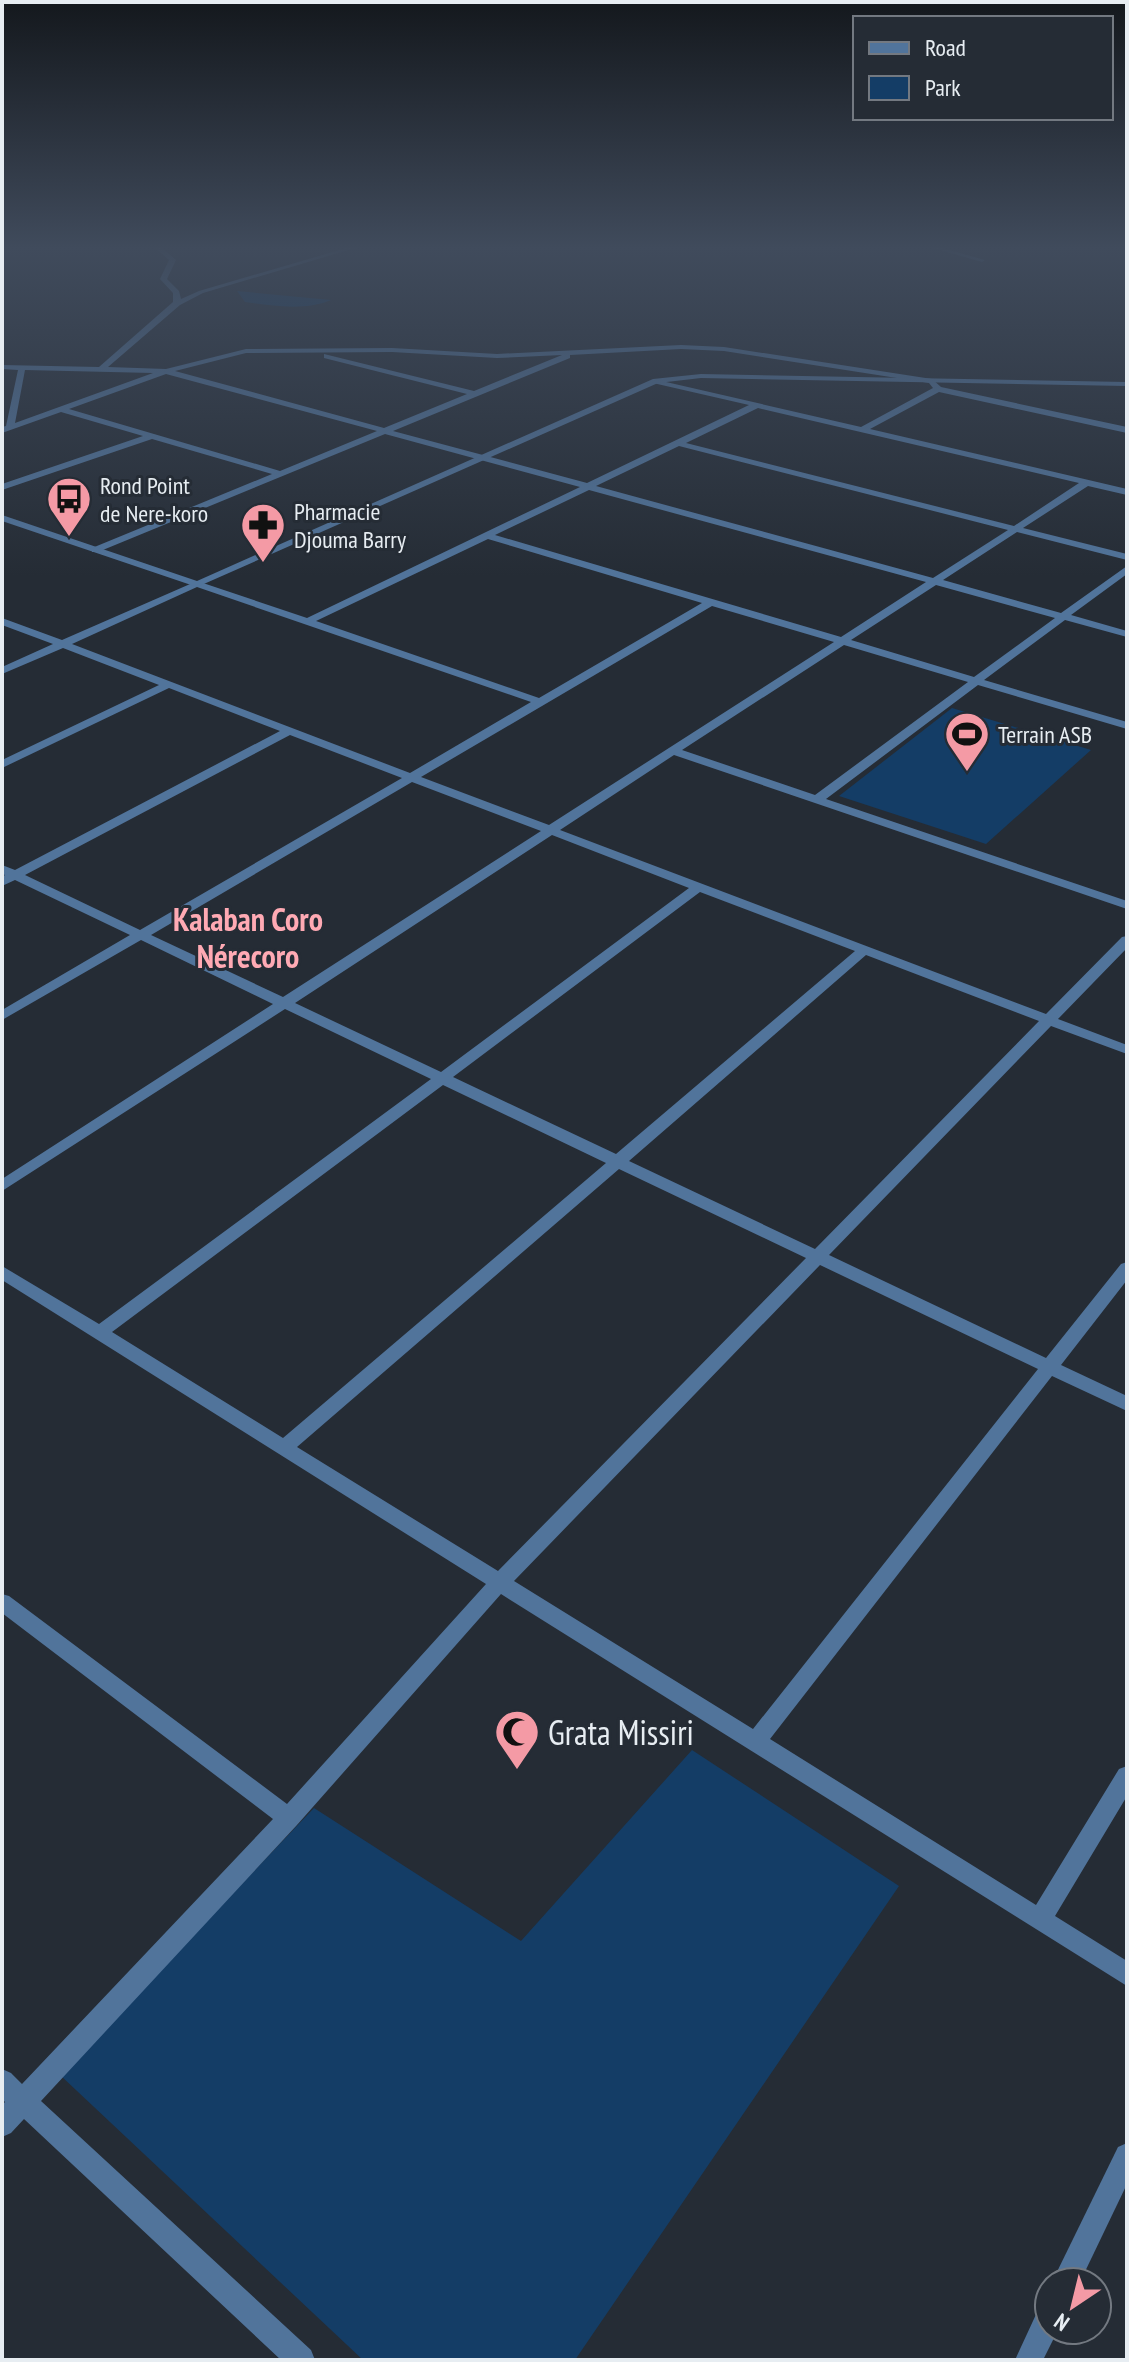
<svg xmlns="http://www.w3.org/2000/svg" width="1129" height="2362" viewBox="0 0 1129 2362" font-family="'PT Sans Narrow',sans-serif">
<rect width="100%" height="100%" fill="#252c35"/>
<g fill="#143d66">
<path d="M 237,291 L 331,300 C 305,311 273,306 245,302 Z"/>
<path d="M 952,708 L 1091,750 L 986,844 L 839,796 Z"/>
<path d="M 692,1750 L 899,1886 L 575,2360 L 363,2360 L 60,2075 L 314,1808 L 521,1941 Z"/>
</g>
<g fill="none" stroke-linecap="round" stroke-linejoin="round">
<g fill="#51749b" fill-rule="evenodd">
<path d="M 153,246 L 160,246 L 176,260 L 167,279 L 179,291 L 181,299 L 199,291 L 353,246 L 362,246 L 203,293 L 180,305 L 108,367 L 166,369 L 246,349 L 392,348 L 497,354 L 681,345 L 724,347 L 932,379 L 941,387 L 1127,427 L 1127,433 L 939,392 L 870,429 L 1127,489 L 1127,495 L 1088,486 L 1023,528 L 1127,554 L 1127,560 L 1017,532 L 943,580 L 1061,613 L 1127,566 L 1127,574 L 1071,615 L 1127,631 L 1127,637 L 1065,620 L 984,680 L 1127,722 L 1127,729 L 978,685 L 826,799 L 1127,901 L 1127,909 L 674,755 L 560,830 L 1046,1014 L 1122,937 L 1127,936 L 1127,948 L 1058,1019 L 1127,1045 L 1127,1054 L 1051,1026 L 829,1255 L 1046,1358 L 1121,1264 L 1127,1262 L 1127,1280 L 1061,1365 L 1127,1396 L 1127,1411 L 1052,1376 L 770,1739 L 1036,1905 L 1119,1769 L 1127,1766 L 1127,1796 L 1055,1916 L 1127,1961 L 1127,1986 L 501,1594 L 297,1825 L 41,2101 L 311,2350 L 315,2360 L 281,2360 L 24,2119 L 11,2133 L 2,2137 L 2,2105 L 5,2102 L 2,2099 L 2,2069 L 11,2073 L 22,2084 L 273,1819 L 2,1613 L 2,1594 L 9,1596 L 287,1804 L 486,1584 L 2,1280 L 2,1266 L 99,1324 L 431,1079 L 285,1009 L 2,1191 L 2,1179 L 273,1004 L 141,940 L 2,1020 L 2,1010 L 130,935 L 15,880 L 2,886 L 2,877 L 5,875 L 2,874 L 2,865 L 15,870 L 280,731 L 169,688 L 2,768 L 2,760 L 159,685 L 63,648 L 2,674 L 2,667 L 53,644 L 2,625 L 2,618 L 62,640 L 197,581 L 307,618 L 580,487 L 385,434 L 98,552 L 92,552 L 92,548 L 272,474 L 152,439 L 2,490 L 2,484 L 143,436 L 61,412 L 2,433 L 2,427 L 6,426 L 18,370 L 2,369 L 2,365 L 99,367 L 173,302 L 173,293 L 160,279 L 169,260 ZM 681,349 L 724,351 L 929,383 L 933,388 L 861,427 L 653,379 L 653,383 L 749,405 L 587,483 L 393,431 L 570,358 L 570,355 ZM 392,352 L 497,358 L 562,355 L 474,391 L 324,354 L 324,358 L 467,394 L 384,428 L 175,371 L 246,353 ZM 25,370 L 153,373 L 15,423 ZM 166,374 L 377,431 L 280,471 L 69,409 ZM 758,408 L 1079,483 L 1014,526 L 686,443 ZM 679,446 L 1008,530 L 933,578 L 596,486 ZM 589,490 L 926,582 L 841,637 L 495,535 ZM 488,539 L 702,603 L 539,698 L 316,621 ZM 936,585 L 1055,618 L 974,677 L 851,640 ZM 197,587 L 531,702 L 410,773 L 72,644 ZM 712,606 L 834,642 L 549,825 L 421,777 ZM 844,645 L 968,682 L 815,795 L 682,750 ZM 290,735 L 402,778 L 140,930 L 25,875 ZM 412,782 L 541,831 L 283,997 L 151,935 ZM 552,835 L 689,888 L 441,1072 L 295,1003 ZM 700,892 L 855,951 L 616,1154 L 453,1077 ZM 866,955 L 1039,1021 L 815,1249 L 629,1161 ZM 443,1085 L 606,1163 L 283,1438 L 112,1332 ZM 619,1169 L 806,1258 L 498,1571 L 297,1447 ZM 820,1265 L 1038,1369 L 753,1729 L 514,1581 Z"/>
<path d="M 926,246 L 935,246 L 985,260 L 982,262 Z"/>
<path d="M 1127,2143 L 1127,2184 L 1080,2282 L 1052,2282 L 1118,2147 Z"/>
<path d="M 1049,2304 L 1049,2330 L 1058,2330 L 1043,2360 L 1015,2360 L 1039,2308 Z"/>
</g>
<path fill="#51749b" fill-rule="evenodd" d="M 701,374 L 1127,382 L 1127,386 L 701,378 L 658,383 L 197,587 L 2,521 L 2,515 L 197,581 L 653,379 Z"/>
</g>
<linearGradient id="sky" x2="0" y2="1"><stop stop-color="#14181d"/><stop offset="0.43" stop-color="#404b5c"/><stop offset="1" stop-color="#404b5c" stop-opacity="0"/></linearGradient>
<rect width="1129" height="576" fill="url(#sky)"/>
<defs>
<g id="bus-pin" transform="scale(2.3)"><path d="M0 17L-7.5 6A9.5 9.5 0 1 1 7.5 6Z" fill="#f49aa5" stroke="#252c35"/><path d="M-5-6H5V4H4V6H2V4H-2V6H-4V4H-5ZM-3.5-4V0h7V-4ZM-3.5 1.2v1.5H-2V1.2ZM2 1.2v1.5H3.5V1.2Z" fill="#111"/></g>
<g id="pharmacy-pin" transform="scale(2.3)"><path d="M0 17L-7.5 6A9.5 9.5 0 1 1 7.5 6Z" fill="#f49aa5" stroke="#252c35"/><path d="M-2-6h4v4h4v4h-4v4h-4v-4h-4v-4h4Z" fill="#111"/></g>
<g id="stadium-pin" transform="scale(2.3)"><path d="M0 17L-7.5 6A9.5 9.5 0 1 1 7.5 6Z" fill="#f49aa5" stroke="#252c35"/><path d="M0-5a6.5 5 0 1 0 0 10a6.5 5 0 1 0 0-10ZM-3.5-1.8h7v3.6h-7Z" fill="#111"/></g>
<g id="mosque-pin" transform="scale(2.3)"><path d="M0 17L-7.5 6A9.5 9.5 0 1 1 7.5 6Z" fill="#f49aa5" stroke="#252c35"/><path d="M3.5-4.9A6 6 0 1 0 3.5 4.9A5 5 0 1 1 3.5-4.9Z" fill="#111"/></g>
</defs>
<g fill-rule="evenodd">
<use href="#bus-pin" x="69" y="499"/>
<use href="#pharmacy-pin" x="263" y="525"/>
<use href="#stadium-pin" x="967" y="734"/>
<use href="#mosque-pin" x="517" y="1732"/>
</g>
<g text-anchor="middle" dominant-baseline="central" stroke-width="6" stroke-linejoin="round" paint-order="stroke">
<g font-size="24" fill="#e7edf2" stroke="#252c35" text-anchor="start">
<text x="100" y="485">Rond Point<tspan x="100" dy="28">de Nere-koro</tspan></text>
<text x="294" y="511">Pharmacie<tspan x="294" dy="28">Djouma Barry</tspan></text>
<text x="998" y="734">Terrain ASB</text>
</g>
<g font-size="32" font-weight="bold" fill="#ffaab4" stroke="#252c35">
<text x="248" y="919">Kalaban Coro<tspan x="248" dy="37">Nérecoro</tspan></text>
</g>
<g font-size="34" fill="#e7edf2" stroke="#252c35" text-anchor="start">
<text x="548" y="1732">Grata Missiri</text>
</g>
</g>
<rect width="1129" height="2362" fill="none" stroke="#e7edf2" stroke-width="8"/>
<rect x="853" y="16" width="260" height="104" fill="#252c35" stroke="#737981" stroke-width="2"/>
<rect x="869" y="42" width="40" height="12" fill="#51749b" stroke="#737981" stroke-width="2"/>
<text x="925" y="56" font-size="24" fill="#e7edf2">Road</text>
<rect x="869" y="76" width="40" height="24" fill="#143d66" stroke="#737981" stroke-width="2"/>
<text x="925" y="96" font-size="24" fill="#e7edf2">Park</text>
<g transform="translate(1073 2306) rotate(215)"><circle r="38" fill="#252c35" stroke="#737981" stroke-width="2"/>
<path d="M0-6L14 30L0 20L-14 30Z" fill="#f49aa5"/>
<text y="-12" font-size="22" font-weight="bold" text-anchor="middle" fill="#e7edf2">N</text>
</g>
</svg>
